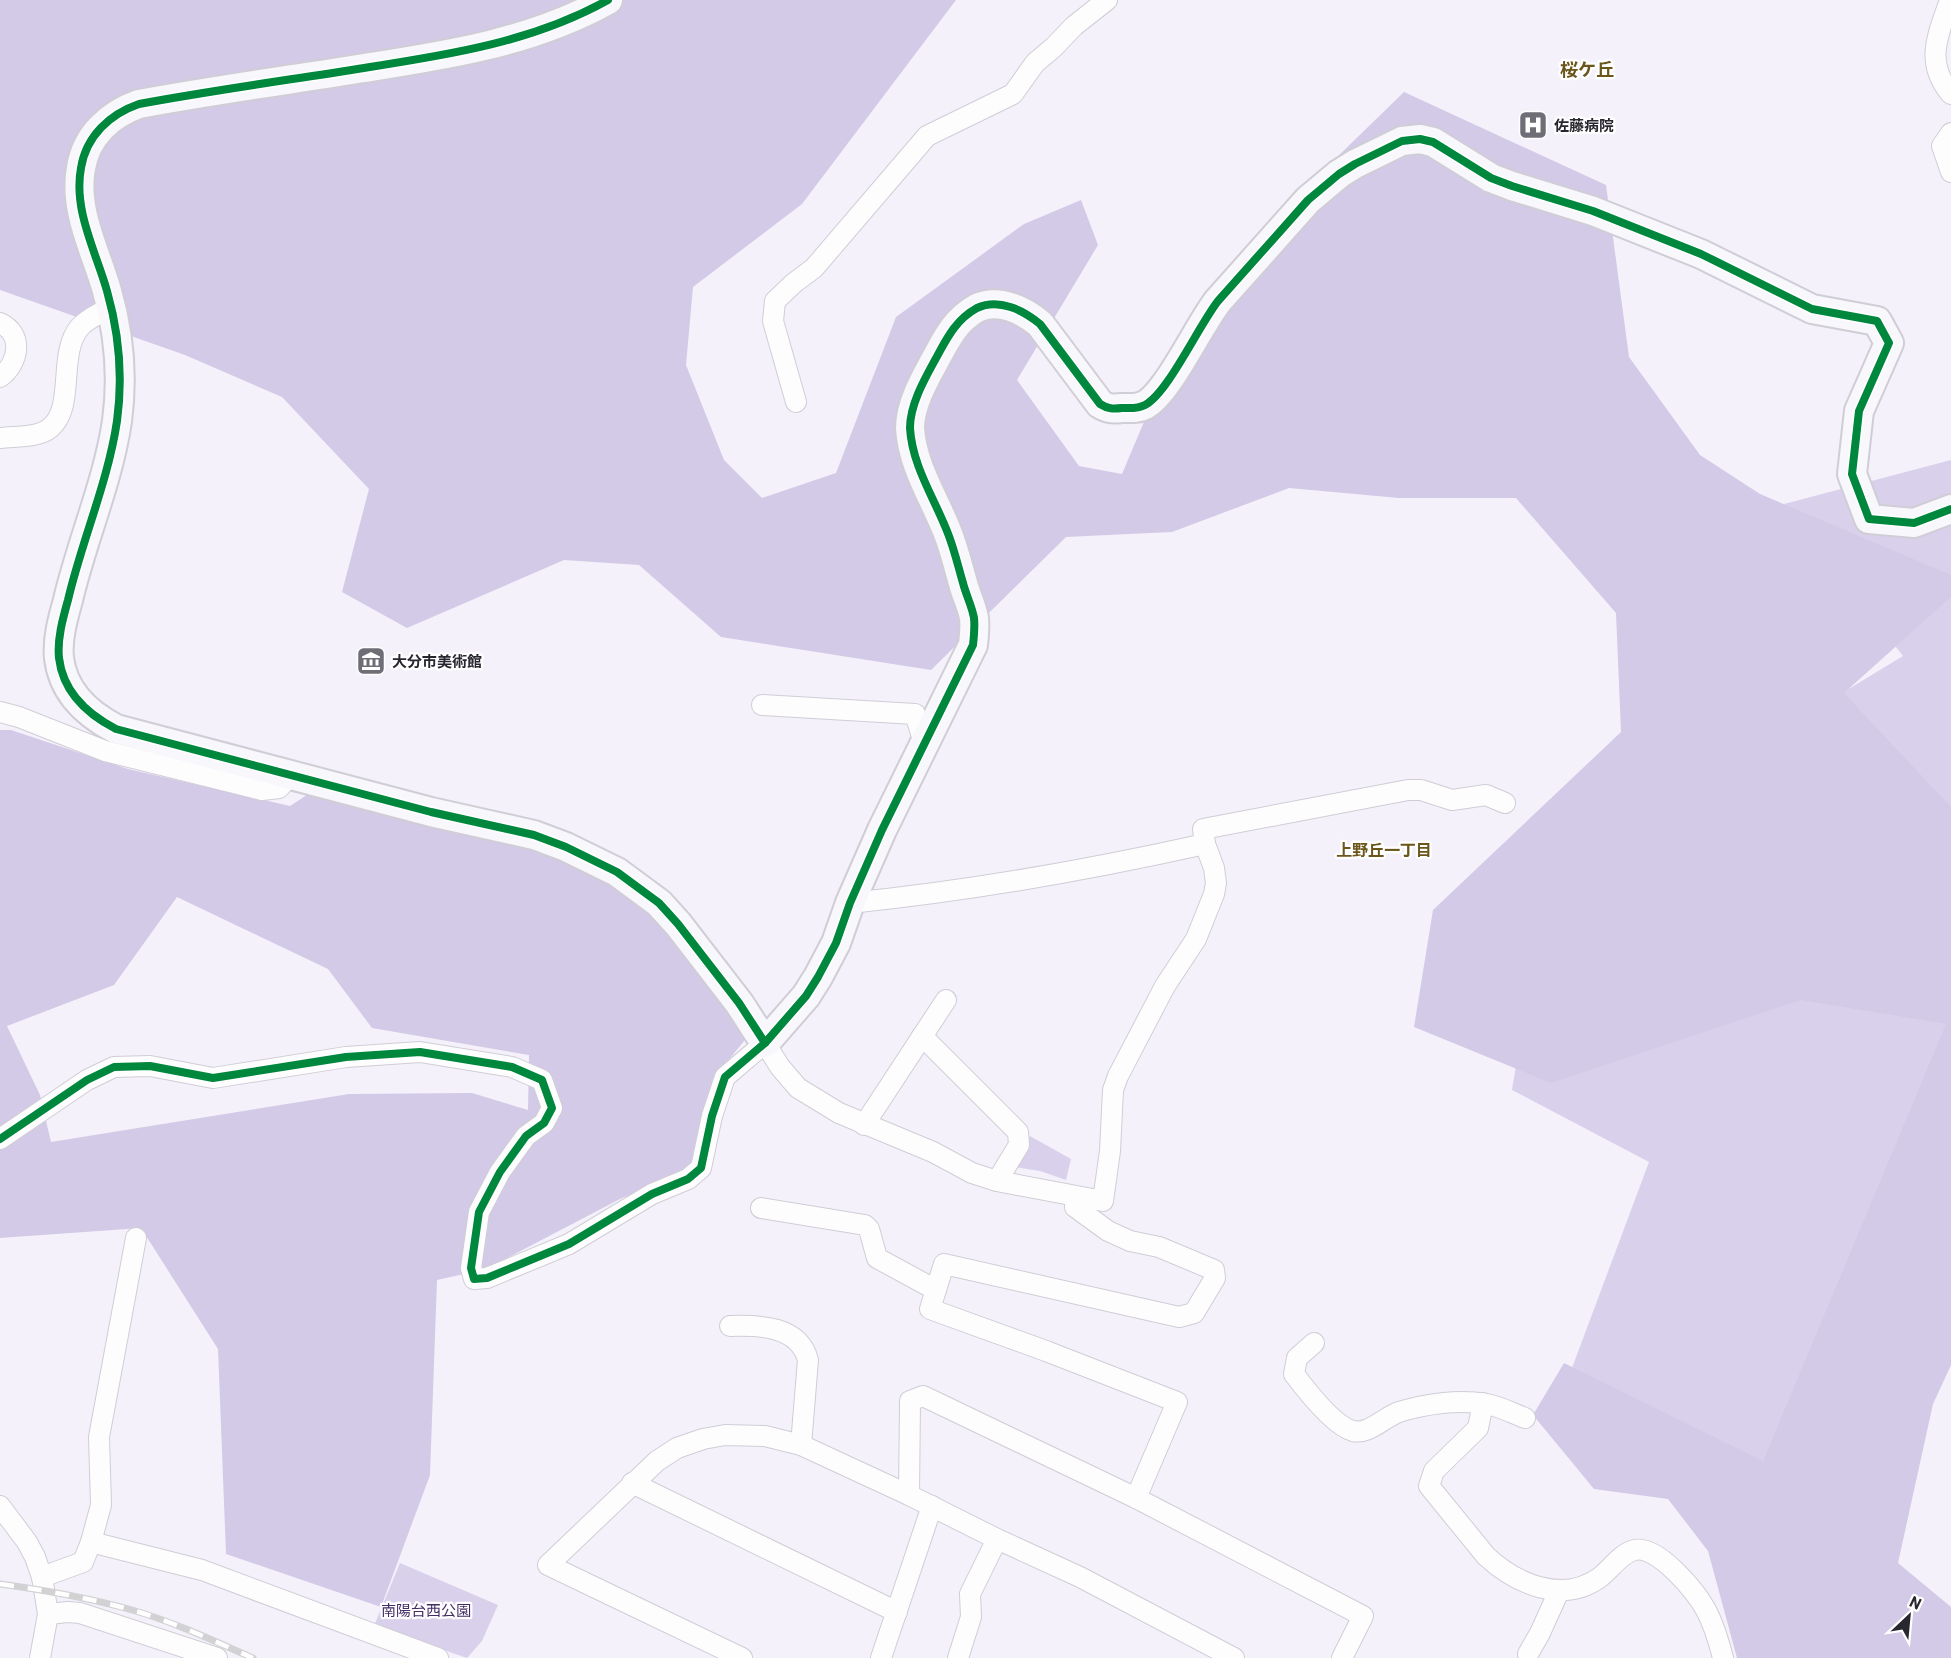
<svg xmlns="http://www.w3.org/2000/svg" width="1951" height="1658" viewBox="0 0 1951 1658" font-family="Barlow,'Noto Sans JP',sans-serif">
<rect width="100%" height="100%" fill="#f4f1fb"/>
<g fill="#d9d1ec">
<path d="M 1951,460 L 1951,1177 L 1837,1523 L 1566,1384 L 1649,1162 L 1512,1090 L 1547,872 L 1903,656 L 1784,504 Z"/>
<path d="M 1030,1136 L 1071,1159 L 1066,1180 L 1040,1171 L 1015,1167 Z"/>
<path d="M 400,1563 L 498,1605 L 482,1641 L 467,1658 L 374,1626 Z"/>
</g>
<g fill="#d3cae7" fill-rule="evenodd">
<path d="M 0,0 L 956,0 L 802,204 L 693,287 L 686,365 L 724,460 L 762,498 L 836,473 L 896,317 L 1024,224 L 1081,200 L 1098,245 L 1017,380 L 1079,466 L 1122,474 L 1178,341 L 1260,232 L 1404,92 L 1606,185 L 1629,357 L 1700,455 L 1760,494 L 1951,575 L 1951,597 L 1844,693 L 1951,807 L 1951,1365 L 1933,1404 L 1898,1563 L 1951,1607 L 1951,1658 L 1737,1658 L 1708,1551 L 1668,1499 L 1594,1489 L 1533,1415 L 1564,1363 L 1763,1461 L 1946,1024 L 1801,1000 L 1551,1083 L 1414,1027 L 1433,910 L 1621,732 L 1616,613 L 1516,498 L 1399,498 L 1289,488 L 1172,532 L 1066,537 L 931,670 L 721,637 L 639,565 L 564,560 L 407,628 L 342,592 L 369,489 L 282,397 L 185,355 L 0,290 Z"/>
<path d="M 0,730 L 11,730 L 128,769 L 290,806 L 313,791 L 532,843 L 614,879 L 668,924 L 749,1035 L 713,1079 L 696,1154 L 683,1176 L 622,1198 L 486,1269 L 437,1280 L 430,1475 L 381,1607 L 226,1554 L 218,1349 L 141,1228 L 0,1238 ZM 177,897 L 328,969 L 372,1028 L 529,1055 L 528,1110 L 472,1093 L 349,1094 L 51,1142 L 40,1095 L 7,1026 L 114,985 Z"/>
</g>
<g fill="none" stroke-linecap="round" stroke-linejoin="round">
<g stroke="#d0cdd6" stroke-width="22">
<g id="street">
<path d="M 1950,0 C 1938,35 1924,62 1951,94"/>
<path d="M 1951,133 L 1942,146 L 1951,172"/>
<path d="M 0,323 C 24,334 19,363 0,377"/>
<path d="M 796,402 L 773,321 L 775,301 L 794,283 L 814,268 L 927,136 L 1013,94 L 1035,63 L 1054,47 L 1074,26 L 1107,0"/>
<path d="M 0,438 C 15,436 38,438 50,428 C 76,407 57,353 80,327 C 88,318 101,313 111,307"/>
<path d="M 762,705 L 915,714 L 924,743"/>
<path d="M 0,712 L 19,717 L 105,751 L 262,790 L 279,788 L 290,775"/>
<path d="M 850,903 C 969,891 1088,870 1205,844 L 1203,829 L 1408,790 L 1421,790 L 1452,800 L 1486,795 L 1505,803"/>
<path d="M 922,1036 L 1018,1132 L 1019,1145 L 997,1181"/>
<path d="M 864,1125 L 946,1000"/>
<path d="M 0,1139 L 87,1080 L 114,1067 L 150,1066 L 213,1078 L 346,1057 L 420,1052 L 512,1067 L 542,1080 L 552,1108 L 544,1123 L 526,1136 L 500,1172 L 479,1212 L 471,1268 L 474,1279 L 487,1278 L 569,1244 L 652,1194 L 688,1179 L 701,1168 L 712,1116 L 725,1077 L 765,1043 L 780,1067 L 798,1088 L 839,1113 L 933,1152 L 972,1173 L 997,1181 L 1103,1201 L 1110,1151 L 1113,1090 L 1118,1076 L 1165,986 L 1196,939 L 1214,894 L 1216,883 L 1214,868 L 1205,844"/>
<path d="M 1076,1197 L 1075,1207 L 1108,1231 L 1130,1241 L 1159,1247 L 1214,1270 L 1215,1278 L 1194,1313 L 1179,1317 L 944,1264 L 930,1309 L 1046,1351 L 1177,1402 L 1136,1498"/>
<path d="M 761,1208 L 865,1225 L 869,1229 L 877,1258 L 936,1290"/>
<path d="M 730,1326 C 760,1325 799,1326 808,1360 L 801,1445"/>
<path d="M 1314,1343 L 1297,1358 L 1294,1374 C 1306,1390 1334,1426 1353,1431 C 1369,1435 1384,1417 1399,1412 C 1425,1404 1459,1399 1486,1404 C 1499,1406 1512,1413 1525,1418"/>
<path d="M 1483,1403 L 1478,1428 L 1434,1471 L 1429,1486 L 1486,1556 C 1516,1584 1562,1604 1599,1578 C 1610,1570 1622,1552 1635,1550 C 1658,1545 1696,1592 1706,1610 C 1714,1625 1719,1642 1723,1658"/>
<path d="M 632,1483 L 897,1612"/>
<path d="M 909,1495 L 910,1401 L 923,1396 L 1136,1498 L 1363,1616 L 1342,1658"/>
<path d="M 0,1506 L 27,1542 L 35,1557 L 42,1577 L 48,1614 L 40,1658"/>
<path d="M 91,1542 L 202,1570 L 438,1658"/>
<path d="M 42,1577 L 83,1562 L 91,1542 L 101,1505 L 99,1437 L 136,1238"/>
<path d="M 48,1614 L 68,1612 L 80,1613 L 217,1658"/>
<path d="M 1528,1654 L 1540,1633 L 1559,1591"/>
<path d="M 742,1658 L 548,1565 L 657,1461 L 677,1448 L 703,1439 L 725,1435 L 765,1436 L 801,1445 L 909,1495 L 997,1539 L 1080,1577 L 1234,1658"/>
<path d="M 881,1658 L 932,1506"/>
<path d="M 958,1658 L 971,1617 L 970,1594 L 997,1539"/>
</g>
</g>
<g stroke="#d0cdd6" stroke-width="32">
<path id="secondary" d="M 608,0 C 533,42 448,55 364,68 C 289,80 214,90 139,104 C 110,114 86,136 81,168 C 73,210 96,252 107,291 C 119,333 123,377 117,421 C 108,482 82,540 68,600 C 63,618 57,639 59,658 C 63,692 87,714 116,729 L 431,812 L 534,835 L 566,847 L 617,872 L 659,903 L 678,924 L 739,1003 L 765,1043 L 806,996 L 818,977 L 836,943 L 850,903 L 882,830 L 973,645 C 974,636 975,627 974,618 C 972,606 966,595 963,583 C 958,566 954,548 947,531 C 934,498 912,465 910,428 C 910,405 924,380 935,360 C 946,340 955,320 977,308 C 999,298 1023,310 1040,324 L 1100,404 C 1108,409 1113,409 1122,408 C 1130,408 1138,409 1145,405 C 1168,393 1199,325 1218,301 L 1308,200 L 1339,174 L 1355,164 L 1402,141 L 1420,139 L 1433,142 L 1491,178 L 1512,186 L 1593,211 L 1701,254 L 1812,309 L 1877,321 L 1889,343 L 1859,411 L 1852,474 L 1869,519 L 1914,523 L 1951,509"/>
</g>
<use href="#street" stroke="#fdfdfe" stroke-width="20"/>
<use href="#secondary" stroke="#f8f7fb" stroke-width="28"/>
<g stroke="#d2d2d4" stroke-width="7">
<path id="rail" d="M 0,1584 C 44,1590 89,1598 132,1610 C 174,1622 214,1641 253,1658"/>
</g>
<use href="#rail" stroke="#fff" stroke-width="4.5" stroke-dasharray="14" stroke-linecap="butt"/>
<g stroke="#fff" stroke-width="11">
<g id="cycleway">
<path d="M 608,0 C 533,42 448,55 364,68 C 289,80 214,90 139,104 C 110,114 86,136 81,168 C 73,210 96,252 107,291 C 119,333 123,377 117,421 C 108,482 82,540 68,600 C 63,618 57,639 59,658 C 63,692 87,714 116,729 L 431,812 L 534,835 L 566,847 L 617,872 L 659,903 L 678,924 L 739,1003 L 765,1043"/>
<path d="M 0,1139 L 87,1080 L 114,1067 L 150,1066 L 213,1078 L 346,1057 L 420,1052 L 512,1067 L 542,1080 L 552,1108 L 544,1123 L 526,1136 L 500,1172 L 479,1212 L 471,1268 L 474,1279 L 487,1278 L 569,1244 L 652,1194 L 688,1179 L 701,1168 L 712,1116 L 725,1077 L 765,1043 L 806,996 L 818,977 L 836,943 L 850,903 L 882,830 L 973,645 C 974,636 975,627 974,618 C 972,606 966,595 963,583 C 958,566 954,548 947,531 C 934,498 912,465 910,428 C 910,405 924,380 935,360 C 946,340 955,320 977,308 C 999,298 1023,310 1040,324 L 1100,404 C 1108,409 1113,409 1122,408 C 1130,408 1138,409 1145,405 C 1168,393 1199,325 1218,301 L 1308,200 L 1339,174 L 1355,164 L 1402,141 L 1420,139 L 1433,142 L 1491,178 L 1512,186 L 1593,211 L 1701,254 L 1812,309 L 1877,321 L 1889,343 L 1859,411 L 1852,474 L 1869,519 L 1914,523 L 1951,509"/>
</g>
</g>
<use href="#cycleway" stroke="#00873e" stroke-width="8"/>
</g>
<defs>
<g id="hospital-square" transform="scale(1.5)"><rect x="-9" y="-9" width="18" height="18" rx="4" fill="#6f6d76" stroke="#fff"/><path d="M-5-5h3v3.5h4V-5h3V5h-3V1.5h-4V5h-3Z" fill="#fff"/></g>
<g id="museum-square" transform="scale(1.5)"><rect x="-9" y="-9" width="18" height="18" rx="4" fill="#6f6d76" stroke="#fff"/><path d="M0-6L6-3V-2H-6V-3ZM-5-1h2V3h-2ZM-1-1h2V3h-2ZM3-1h2V3H3ZM-6 4H6V6H-6Z" fill="#fff"/></g>
</defs>
<g fill-rule="evenodd">
<use href="#hospital-square" x="1533" y="125"/>
<use href="#museum-square" x="371" y="661"/>
</g>
<g text-anchor="middle" dominant-baseline="central" stroke-width="4.5" stroke-linejoin="round" paint-order="stroke">
<g font-size="15" font-weight="bold" fill="#28262e" stroke="#fff" text-anchor="start">
<text x="1554" y="125">佐藤病院</text>
<text x="392" y="661">大分市美術館</text>
</g>
<g font-size="15" fill="#432d65" stroke="#fff">
<text x="426" y="1610">南陽台西公園</text>
</g>
<g font-size="16" font-weight="bold" fill="#6a551b" stroke="#fff">
<text x="1384" y="849">上野丘一丁目</text>
</g>
<g font-size="18" font-weight="bold" fill="#6a551b" stroke="#fff">
<text x="1587" y="69">桜ケ丘</text>
</g>
</g>
<g transform="translate(1909 1616) rotate(26)" stroke="#ffffff" stroke-width="4.5" paint-order="stroke">
<path d="M0-4.5L10 22L0 15L-10 22Z" fill="#28262e"/>
<text y="-9" font-size="16" font-weight="bold" text-anchor="middle" fill="#28262e">N</text>
</g>
</svg>
